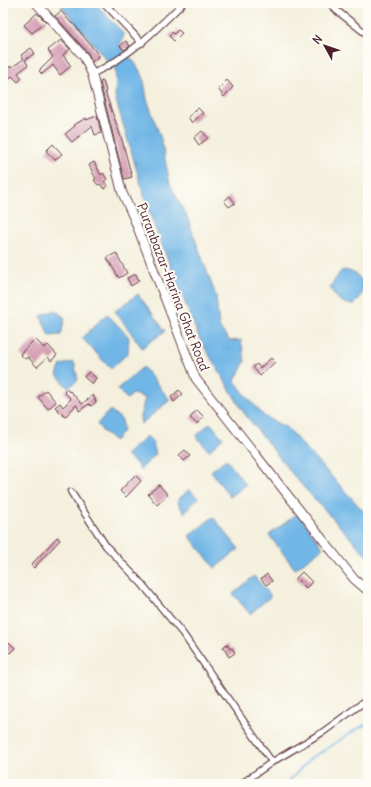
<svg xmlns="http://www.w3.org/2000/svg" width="371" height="787" viewBox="0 0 371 787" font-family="Delius,sans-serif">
<rect width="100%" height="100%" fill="#fdfcf7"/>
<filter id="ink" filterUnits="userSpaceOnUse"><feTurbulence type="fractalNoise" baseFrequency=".025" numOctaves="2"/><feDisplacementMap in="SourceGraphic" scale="8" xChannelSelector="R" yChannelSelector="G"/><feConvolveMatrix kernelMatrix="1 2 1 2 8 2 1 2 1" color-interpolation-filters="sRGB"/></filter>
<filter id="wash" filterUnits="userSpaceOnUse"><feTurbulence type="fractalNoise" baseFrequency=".012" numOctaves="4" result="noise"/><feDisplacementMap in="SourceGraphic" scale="16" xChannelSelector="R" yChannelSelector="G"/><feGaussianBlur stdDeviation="0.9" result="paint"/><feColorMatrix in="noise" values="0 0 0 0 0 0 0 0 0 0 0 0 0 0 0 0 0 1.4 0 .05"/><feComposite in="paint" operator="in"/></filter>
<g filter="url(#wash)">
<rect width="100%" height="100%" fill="#f4f0dd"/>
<g fill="#6fb6e6" stroke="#5c6a88">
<path d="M 59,3 L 95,3 L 124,34 L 122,41 L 119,45 L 135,63 L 143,76 L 147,99 L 161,139 L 170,184 L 187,217 L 216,296 L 219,327 L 230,341 L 241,340 L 245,361 L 235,381 L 247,397 L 264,416 L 287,428 L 368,516 L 368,557 L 298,481 L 244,413 L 200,340 L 155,228 L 146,202 L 115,97 L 116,71 Z"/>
<path d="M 344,270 C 364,273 369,290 355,304 C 343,306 335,298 330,287 L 341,271 Z"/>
<path d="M 138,294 L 165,331 L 142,348 L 115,311 Z"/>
<path d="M 55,310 L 65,318 L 61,335 L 49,336 L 41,316 Z"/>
<path d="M 107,314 L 129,337 L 128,353 L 111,369 L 82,338 Z"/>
<path d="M 74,362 L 78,380 L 68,388 L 57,375 L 61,365 Z"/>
<path d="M 143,367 L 170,400 L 141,424 L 140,416 L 145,398 L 133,394 L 127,399 L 117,389 Z"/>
<path d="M 110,410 L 122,420 L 123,431 L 115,441 L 104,433 L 97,424 Z"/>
<path d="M 210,423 L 223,438 L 209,451 L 196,436 Z"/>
<path d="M 147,436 L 153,443 L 156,454 L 140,470 L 136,463 L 125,455 Z"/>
<path d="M 226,459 L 246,485 L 230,497 L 211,471 Z"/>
<path d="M 189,489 L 198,498 L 184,513 L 177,501 Z"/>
<path d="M 298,513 L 323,548 L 295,569 L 269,535 Z"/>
<path d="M 213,517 L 239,549 L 215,568 L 189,536 Z"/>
<path d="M 254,576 L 271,596 L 250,614 L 233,594 Z"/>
</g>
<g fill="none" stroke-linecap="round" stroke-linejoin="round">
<path stroke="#6fb6e6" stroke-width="2" d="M 290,784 L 290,780 L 312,757 L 325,750 L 352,732 L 368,723"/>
</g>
<g id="blocks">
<g fill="#d49db3">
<path d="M 61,11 L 72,24 L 73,23 L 99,56 L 92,62 L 88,53 L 55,16 Z"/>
<path d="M 37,13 L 46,22 L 32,33 L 24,25 Z"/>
<path d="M 178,30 L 182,33 L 174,41 L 169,36 L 172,32 L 174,34 Z"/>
<path d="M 61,40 L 70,49 L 63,55 L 71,66 L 60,75 L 53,65 L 42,74 L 39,71 L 53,57 L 48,50 Z"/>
<path d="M 126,41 L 130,46 L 124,50 L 120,46 Z"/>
<path d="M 31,48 L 35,53 L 25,60 L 28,65 L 18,73 L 22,78 L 18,82 L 12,76 L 8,80 L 4,76 L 8,72 L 6,69 L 11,66 L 12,67 L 24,59 L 21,55 Z"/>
<path d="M 227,80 L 233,87 L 224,97 L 218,89 Z"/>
<path d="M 103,81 L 106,91 L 105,92 L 122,140 L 132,177 L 124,179 L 100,82 Z"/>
<path d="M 198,108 L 203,113 L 192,123 L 188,117 Z"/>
<path d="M 97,116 L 101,133 L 95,135 L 92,126 L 72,142 L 65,134 L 75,126 L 74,125 L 86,118 L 86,120 Z"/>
<path d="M 202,131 L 208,138 L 199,145 L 194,138 Z"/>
<path d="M 53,144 L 62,154 L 55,160 L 46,151 Z"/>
<path d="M 94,162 L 101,175 L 103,173 L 107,179 L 104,181 L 108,186 L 104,189 L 100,184 L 98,185 L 94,180 L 96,179 L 89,165 Z"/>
<path d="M 230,196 L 235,203 L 229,207 L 224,201 Z"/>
<path d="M 116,253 L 127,273 L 119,278 L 107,258 Z"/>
<path d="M 136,274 L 139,281 L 131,286 L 127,278 Z"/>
<path d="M 35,339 L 44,348 L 48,345 L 57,355 L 51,361 L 48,357 L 37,367 L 28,357 L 25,359 L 20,354 Z"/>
<path d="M 271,358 L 275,362 L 260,376 L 253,367 L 257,364 L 260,368 Z"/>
<path d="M 89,372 L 96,378 L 92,384 L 84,377 Z"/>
<path d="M 67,389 L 69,392 L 70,391 L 82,404 L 93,395 L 96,402 L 91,406 L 89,404 L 79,411 L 77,405 L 75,406 L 65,417 L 55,407 L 60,403 L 63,407 L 71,399 L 64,392 Z"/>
<path d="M 46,390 L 56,402 L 48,409 L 38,397 Z"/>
<path d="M 179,390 L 183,394 L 174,402 L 171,397 Z"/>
<path d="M 197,410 L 204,417 L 197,424 L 190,418 Z"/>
<path d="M 185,450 L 190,456 L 184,461 L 179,455 Z"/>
<path d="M 135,475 L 141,481 L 126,497 L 120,491 Z"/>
<path d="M 159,485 L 168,495 L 157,505 L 148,494 Z"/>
<path d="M 57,537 L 60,540 L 34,568 L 31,565 Z"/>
<path d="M 302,572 L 312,582 L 306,588 L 296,578 Z"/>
<path d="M 267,574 L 272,581 L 266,585 L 261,579 Z"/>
<path d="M 9,642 L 15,648 L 10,653 L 3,647 Z"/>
<path d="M 227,644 L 230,649 L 232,648 L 235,653 L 229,657 L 223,647 Z"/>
</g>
</g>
</g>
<g filter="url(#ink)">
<use href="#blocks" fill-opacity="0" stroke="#643e46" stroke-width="1"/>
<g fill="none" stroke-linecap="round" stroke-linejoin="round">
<g stroke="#643e46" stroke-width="8">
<g id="street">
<path d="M 104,3 L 142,43"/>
<path d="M 330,3 L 336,10 L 364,32 L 368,33"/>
<path d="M 92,74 C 130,56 154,32 183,3"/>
<path d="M 71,492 L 106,546 L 142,584 L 183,634 L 272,762"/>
<path d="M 241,784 L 272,762 L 323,732 L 368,699"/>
</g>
</g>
<g stroke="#643e46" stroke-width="10">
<path id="secondary" d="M 36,3 L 84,57 L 92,74 L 122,192 L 135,221 L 196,379 L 354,579 L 368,591"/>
</g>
<use href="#street" stroke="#fff" stroke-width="5.5"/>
<use href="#secondary" stroke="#fff" stroke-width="8"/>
</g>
</g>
<g text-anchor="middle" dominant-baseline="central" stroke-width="4" stroke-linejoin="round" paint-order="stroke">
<g font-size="13" fill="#4a1f2b" stroke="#fdfcf7">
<text transform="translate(173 287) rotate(69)">Puranbazar-Harina Ghat Road</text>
</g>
</g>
<rect width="371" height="787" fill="none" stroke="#fdfcf7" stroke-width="16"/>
<g transform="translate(325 46) rotate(310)" stroke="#fdfcf7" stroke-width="3" paint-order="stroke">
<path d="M0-3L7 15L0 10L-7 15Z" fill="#4a1f2b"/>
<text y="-6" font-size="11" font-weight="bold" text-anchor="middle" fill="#4a1f2b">N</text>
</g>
</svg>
